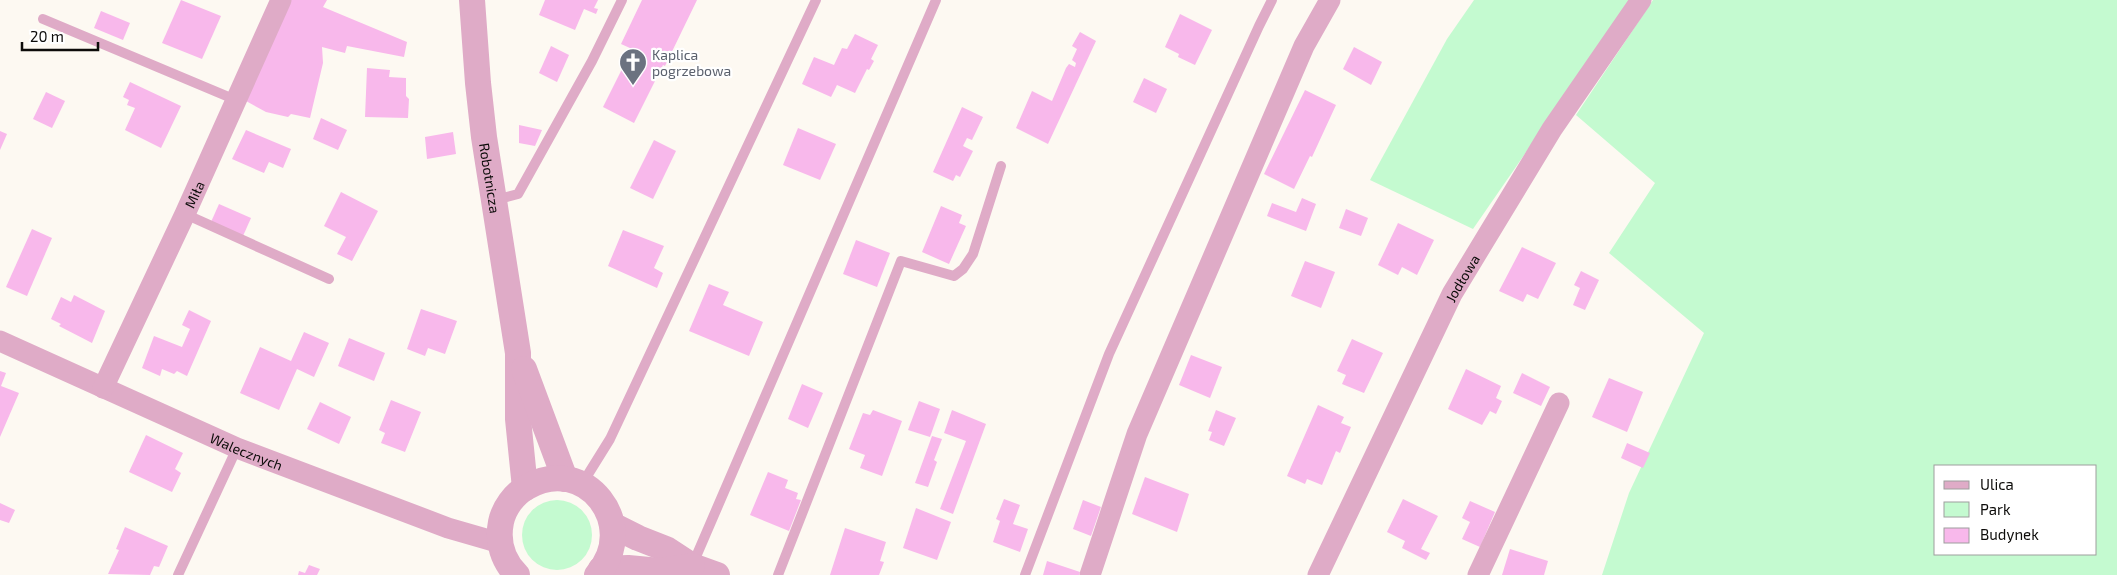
<svg xmlns="http://www.w3.org/2000/svg" width="2117" height="575" viewBox="0 0 2117 575" font-family="'Exo 2',sans-serif">
<rect width="100%" height="100%" fill="#fdf9f2"/>
<g fill="#c4fad0" fill-rule="evenodd">
<path d="M 1474,0 L 1629,0 L 1584,68 L 1473,229 L 1370,180 L 1447,39 Z"/>
<path d="M 1653,0 L 2117,0 L 2117,575 L 1602,575 L 1629,493 L 1704,333 L 1609,253 L 1655,183 L 1576,115 ZM 1936,466 L 2096,466 L 2096,554 L 1936,554 Z"/>
<circle cx="557" cy="535" r="35"/>
</g>
<g fill="#f8b8eb">
<path d="M 181,0 L 221,16 L 202,59 L 162,43 Z"/>
<path d="M 290,0 L 327,0 L 323,7 L 407,42 L 404,57 L 347,46 L 345,53 L 322,47 L 323,63 L 310,118 L 291,114 L 288,117 L 266,112 L 246,101 Z"/>
<path d="M 545,0 L 598,0 L 594,8 L 598,9 L 596,14 L 584,9 L 575,30 L 539,15 Z"/>
<path d="M 642,0 L 697,0 L 665,66 L 663,65 L 634,123 L 603,107 L 626,61 L 634,66 L 641,53 L 621,44 Z"/>
<path d="M 101,11 L 130,23 L 123,40 L 94,28 Z"/>
<path d="M 1180,14 L 1212,30 L 1195,65 L 1178,57 L 1179,54 L 1165,47 Z"/>
<path d="M 1080,32 L 1096,41 L 1048,144 L 1016,128 L 1032,91 L 1052,101 L 1066,68 L 1069,64 L 1075,67 L 1076,63 L 1072,60 L 1077,49 L 1072,46 Z"/>
<path d="M 855,34 L 878,45 L 871,59 L 874,61 L 869,70 L 867,69 L 855,93 L 837,85 L 831,97 L 802,84 L 814,57 L 834,65 L 842,48 L 847,49 Z"/>
<path d="M 551,46 L 569,55 L 557,82 L 539,73 Z"/>
<path d="M 1354,47 L 1382,62 L 1371,85 L 1343,69 Z"/>
<path d="M 367,68 L 390,70 L 389,77 L 406,78 L 406,96 L 409,99 L 408,118 L 365,117 Z"/>
<path d="M 1144,78 L 1167,89 L 1156,113 L 1133,102 Z"/>
<path d="M 130,82 L 181,106 L 161,148 L 125,130 L 135,108 L 127,105 L 129,100 L 123,97 Z"/>
<path d="M 1305,90 L 1336,105 L 1312,157 L 1310,156 L 1294,189 L 1264,174 Z"/>
<path d="M 46,92 L 65,101 L 52,128 L 33,119 Z"/>
<path d="M 962,107 L 983,117 L 972,140 L 967,138 L 963,146 L 973,151 L 960,177 L 956,175 L 953,181 L 933,172 Z"/>
<path d="M 321,118 L 347,130 L 338,150 L 313,139 Z"/>
<path d="M 519,125 L 542,130 L 535,146 L 519,143 Z"/>
<path d="M 798,128 L 836,144 L 820,180 L 783,165 Z"/>
<path d="M 246,130 L 291,149 L 283,168 L 269,162 L 264,173 L 232,159 Z"/>
<path d="M 0,131 L 7,134 L 0,150 Z"/>
<path d="M 453,132 L 456,154 L 427,159 L 425,137 Z"/>
<path d="M 654,140 L 676,151 L 653,199 L 630,188 Z"/>
<path d="M 341,192 L 378,211 L 352,261 L 337,254 L 346,237 L 324,226 Z"/>
<path d="M 1302,198 L 1316,204 L 1306,231 L 1267,216 L 1272,203 L 1296,212 Z"/>
<path d="M 219,204 L 251,218 L 243,236 L 211,222 Z"/>
<path d="M 941,206 L 962,215 L 959,223 L 966,226 L 949,264 L 922,252 Z"/>
<path d="M 1346,209 L 1368,218 L 1361,236 L 1339,228 Z"/>
<path d="M 1398,223 L 1434,240 L 1417,275 L 1402,267 L 1398,275 L 1378,265 Z"/>
<path d="M 32,229 L 52,238 L 27,296 L 6,287 Z"/>
<path d="M 623,230 L 664,246 L 654,268 L 663,273 L 657,288 L 608,266 Z"/>
<path d="M 856,240 L 890,253 L 877,287 L 843,274 Z"/>
<path d="M 1522,247 L 1556,263 L 1538,299 L 1527,294 L 1523,302 L 1499,291 Z"/>
<path d="M 1305,261 L 1335,272 L 1321,308 L 1291,296 Z"/>
<path d="M 1581,271 L 1599,280 L 1585,310 L 1573,305 L 1580,288 L 1574,285 Z"/>
<path d="M 709,284 L 729,292 L 723,305 L 763,322 L 749,356 L 689,331 Z"/>
<path d="M 74,295 L 105,311 L 92,343 L 59,326 L 61,324 L 51,319 L 61,297 L 71,302 Z"/>
<path d="M 421,309 L 457,321 L 445,354 L 428,348 L 425,356 L 407,349 Z"/>
<path d="M 189,310 L 211,321 L 187,376 L 177,371 L 174,374 L 162,369 L 160,376 L 142,368 L 154,336 L 182,347 L 190,329 L 182,325 Z"/>
<path d="M 304,332 L 329,343 L 314,377 L 297,369 L 279,410 L 240,393 L 260,347 L 291,361 Z"/>
<path d="M 349,338 L 385,353 L 374,381 L 338,366 Z"/>
<path d="M 1352,339 L 1383,353 L 1364,393 L 1342,384 L 1346,375 L 1337,371 Z"/>
<path d="M 1191,355 L 1222,367 L 1210,398 L 1179,385 Z"/>
<path d="M 1466,369 L 1501,386 L 1496,398 L 1502,401 L 1496,414 L 1490,411 L 1482,425 L 1448,409 Z"/>
<path d="M 0,371 L 6,373 L 1,386 L 19,393 L 0,437 Z"/>
<path d="M 1522,373 L 1550,387 L 1541,406 L 1513,393 Z"/>
<path d="M 1609,378 L 1643,392 L 1627,432 L 1592,417 Z"/>
<path d="M 802,384 L 823,393 L 808,428 L 788,419 Z"/>
<path d="M 391,400 L 421,412 L 405,452 L 381,443 L 385,433 L 379,430 Z"/>
<path d="M 919,401 L 940,409 L 930,437 L 908,430 Z"/>
<path d="M 320,402 L 351,417 L 339,444 L 307,429 Z"/>
<path d="M 1318,405 L 1344,417 L 1341,423 L 1351,427 L 1340,453 L 1336,451 L 1322,485 L 1307,479 L 1305,484 L 1287,476 Z"/>
<path d="M 873,410 L 902,421 L 882,476 L 860,468 L 865,455 L 849,449 L 863,413 L 870,415 Z"/>
<path d="M 952,410 L 986,424 L 953,514 L 940,509 L 966,441 L 944,433 Z"/>
<path d="M 1216,410 L 1236,418 L 1224,446 L 1209,440 L 1212,432 L 1208,431 Z"/>
<path d="M 146,435 L 183,453 L 175,469 L 181,473 L 172,492 L 129,472 Z"/>
<path d="M 932,436 L 942,439 L 934,460 L 937,462 L 928,487 L 915,483 Z"/>
<path d="M 1627,443 L 1650,453 L 1643,468 L 1621,458 Z"/>
<path d="M 768,472 L 788,480 L 785,488 L 798,493 L 796,499 L 801,500 L 789,531 L 750,515 Z"/>
<path d="M 1145,477 L 1189,494 L 1177,532 L 1132,514 Z"/>
<path d="M 1004,499 L 1020,505 L 1013,524 L 1028,529 L 1020,552 L 993,542 L 1000,521 L 996,519 Z"/>
<path d="M 1403,499 L 1438,516 L 1421,549 L 1430,553 L 1426,560 L 1402,548 L 1405,541 L 1387,532 Z"/>
<path d="M 1083,500 L 1101,507 L 1091,536 L 1073,529 Z"/>
<path d="M 1470,501 L 1495,512 L 1480,547 L 1462,539 L 1470,522 L 1462,518 Z"/>
<path d="M 0,503 L 15,510 L 9,523 L 0,520 Z"/>
<path d="M 916,508 L 951,522 L 937,560 L 903,548 Z"/>
<path d="M 125,527 L 168,546 L 159,567 L 154,566 L 150,575 L 108,574 L 119,550 L 116,549 Z"/>
<path d="M 845,528 L 886,542 L 880,561 L 884,562 L 879,575 L 830,575 Z"/>
<path d="M 1510,549 L 1548,561 L 1544,575 L 1502,575 Z"/>
<path d="M 1047,561 L 1080,572 L 1079,575 L 1043,575 Z"/>
<path d="M 309,565 L 320,569 L 317,575 L 298,575 L 299,571 L 305,573 Z"/>
</g>
<g fill="none" stroke-linecap="round" stroke-linejoin="round">
<g stroke="#dfabc7" stroke-width="10">
<path d="M 43,19 L 236,100"/>
<path d="M 495,200 L 518,194 L 592,61 L 622,0"/>
<path d="M 185,214 L 329,279"/>
<path d="M 582,484 L 610,439 L 816,0"/>
<path d="M 692,566 L 936,0"/>
<path d="M 178,575 L 237,448"/>
<path d="M 778,575 L 901,261 L 954,276 L 963,269 L 973,254 L 1001,166"/>
<path d="M 1025,575 L 1109,354 L 1259,26 L 1272,0"/>
</g>
<g stroke="#dfabc7" stroke-width="21">
<path id="s1" d="M 0,341 L 237,448 L 448,528 L 500,543"/>
<path id="s2" d="M 103,388 L 185,214 L 281,0"/>
<path d="M 1090,575 L 1137,434 L 1304,46 L 1330,0"/>
<path id="s3" d="M 1318,575 L 1452,294 L 1552,129 L 1641,0"/>
<path d="M 1478,575 L 1559,403"/>
</g>
<g stroke="#dfabc7" stroke-width="26">
<path id="s4" d="M 472,0 L 478,83 L 484,137 L 518,353 L 518,419 L 525,488"/>
<path d="M 524,369 L 565,479"/>
<path d="M 612,525 L 638,538 L 666,549 L 692,566 L 717,575"/>
<path d="M 601,569 L 628,568 L 660,571 L 692,566"/>
<path d="M 517,575 C 503,561 497,542 501,522 C 504,508 514,494 527,487 C 585,453 641,525 597,575"/>
</g>
</g>
<defs>
<g id="church-pin" transform="scale(1.4375)"><path d="M0 17L-7.5 6A9.5 9.5 0 1 1 7.5 6Z" fill="#6b7280" stroke="#fff"/><path d="M-1.2-6h2.4v3.5h3.3v2.4h-3.3V6h-2.4V-.1h-3.3v-2.4h3.3Z" fill="#fff"/></g>
</defs>
<g fill-rule="evenodd">
<use href="#church-pin" x="633" y="62"/>
</g>
<g text-anchor="middle" dominant-baseline="central" stroke-width="4.5" stroke-linejoin="round" paint-order="stroke">
<g font-size="14" fill="#5b616d" stroke="#fff" text-anchor="start">
<text x="652" y="54">Kaplica<tspan x="652" dy="16">pogrzebowa</tspan></text>
</g>
<g font-size="14" fill="#0d0c0a" stroke="#fff">
<text stroke="none"><textPath href="#s4" startOffset="179">Robotnicza</textPath></text>
<text stroke="none"><textPath href="#s2" startOffset="214">Miła</textPath></text>
<text stroke="none"><textPath href="#s3" startOffset="330">Jodłowa</textPath></text>
<text stroke="none"><textPath href="#s1" startOffset="270">Walecznych</textPath></text>
</g>
</g>
<rect x="1934" y="465" width="162" height="90" fill="#ffffff" stroke="#9e9e9d"/>
<rect x="1944" y="481" width="25" height="8" fill="#dfabc7" stroke="#9e9e9d"/>
<text x="1980" y="490" font-size="15" fill="#0d0c0a">Ulica</text>
<rect x="1944" y="502" width="25" height="15" fill="#c4fad0" stroke="#9e9e9d"/>
<text x="1980" y="515" font-size="15" fill="#0d0c0a">Park</text>
<rect x="1944" y="528" width="25" height="15" fill="#f8b8eb" stroke="#9e9e9d"/>
<text x="1980" y="540" font-size="15" fill="#0d0c0a">Budynek</text>
<path d="M22 42v8h76v-8" fill="none" stroke="#0d0c0a" stroke-width="2.5"/>
<text x="30" y="42" font-size="15" fill="#0d0c0a" stroke="#ffffff" stroke-width="4" paint-order="stroke">20 m</text>
</svg>
